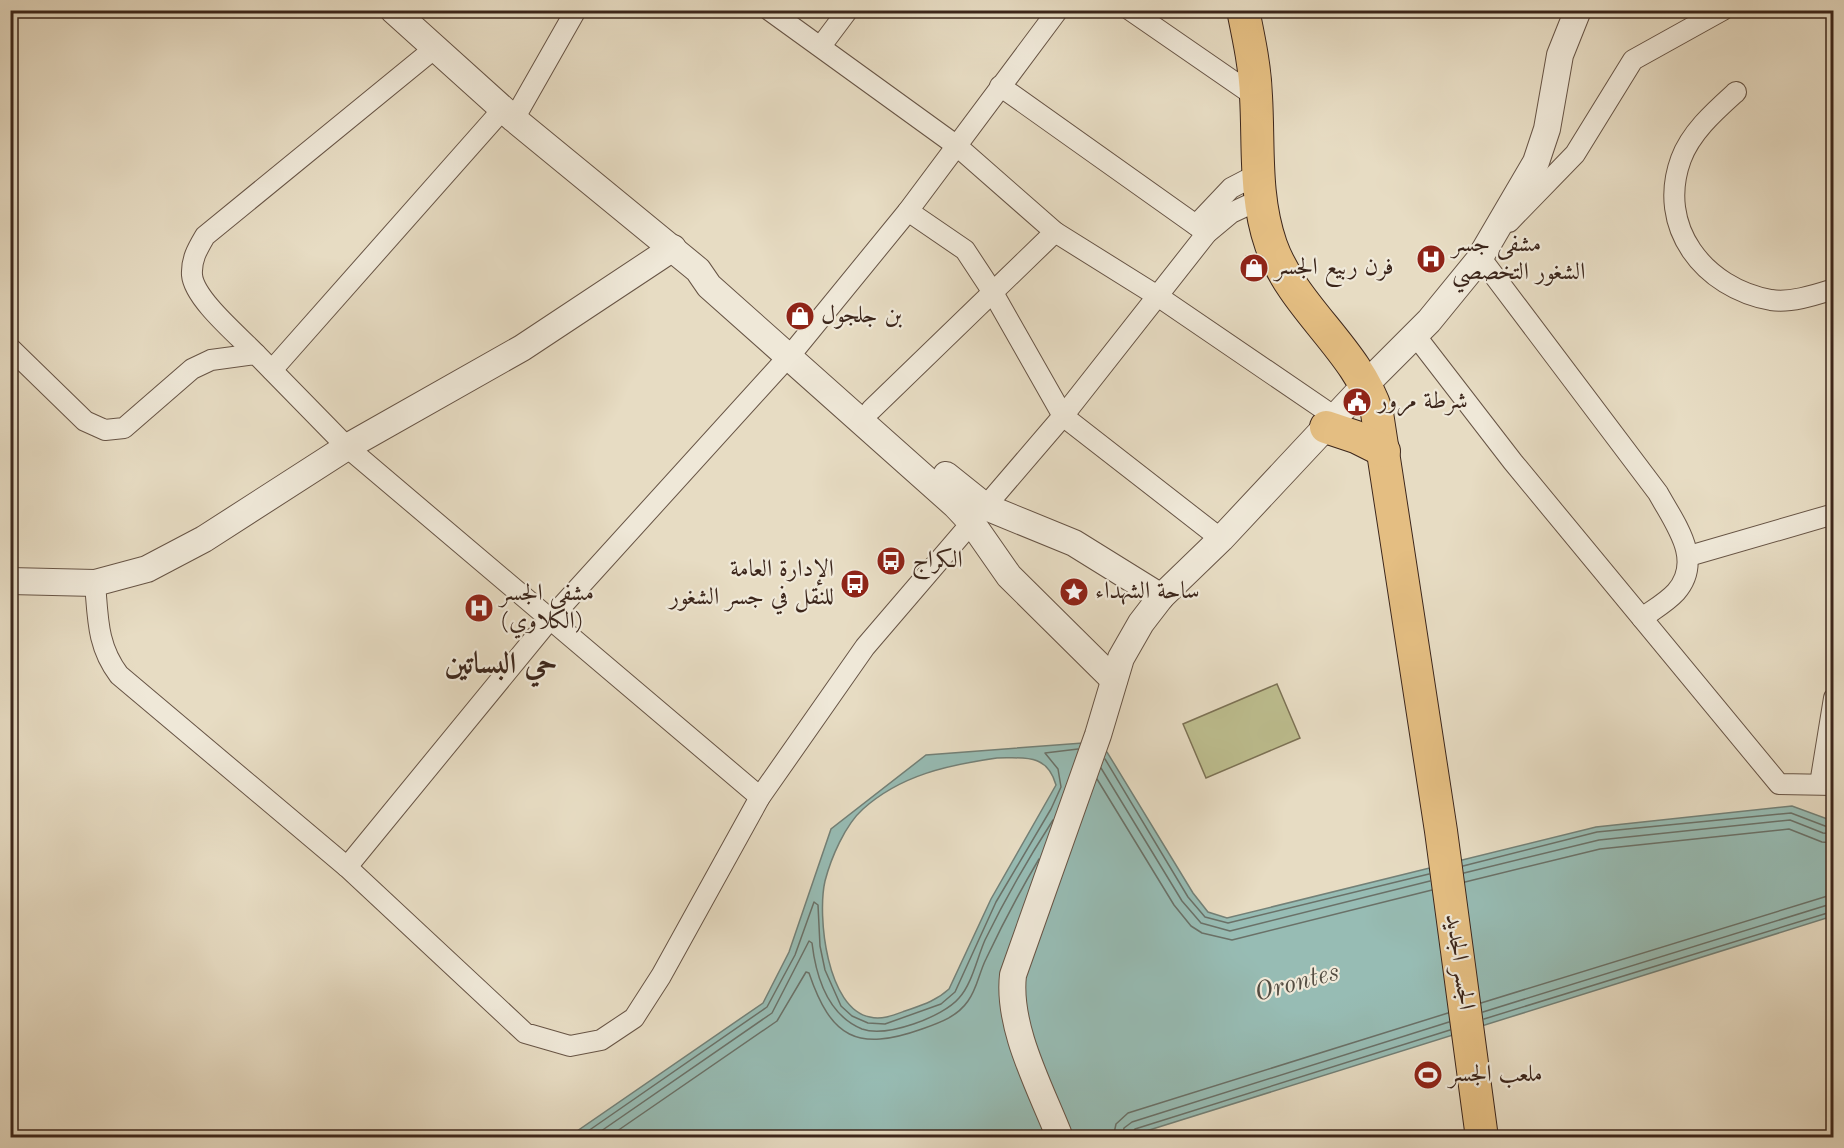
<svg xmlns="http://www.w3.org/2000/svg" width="1844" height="1148" viewBox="0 0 1844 1148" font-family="'Old Standard TT',Amiri,serif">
<rect width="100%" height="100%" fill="#e7dcc3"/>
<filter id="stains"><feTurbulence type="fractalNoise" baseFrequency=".00333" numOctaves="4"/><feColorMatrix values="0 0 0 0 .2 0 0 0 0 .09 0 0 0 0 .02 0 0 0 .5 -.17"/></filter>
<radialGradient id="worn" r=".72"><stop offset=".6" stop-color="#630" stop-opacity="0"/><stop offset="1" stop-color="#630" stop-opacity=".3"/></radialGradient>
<path fill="#bdbe8f" stroke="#7c7255" stroke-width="1.5" d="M 1277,684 L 1300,738 L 1206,778 L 1183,724 Z"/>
<path fill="#97bcb4" stroke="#738077" stroke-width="1.5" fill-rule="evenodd" d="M 1083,743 L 1107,752 L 1193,893 L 1208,912 L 1227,918 L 1596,827 L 1792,806 L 1833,821 L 1833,916 L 1127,1137 L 567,1138 L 763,1003 L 789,952 L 831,829 L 926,755 ZM 997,758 C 1024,758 1047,753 1056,785 L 991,899 L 949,989 C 936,1001 922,1005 905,1011 C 894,1015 882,1020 870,1017 C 827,1009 817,916 825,881 C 831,858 845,825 863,809 C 901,775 948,765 997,758 Z"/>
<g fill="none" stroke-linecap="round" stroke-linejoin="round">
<g stroke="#6a7168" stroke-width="1.5">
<path d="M 1105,759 L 1188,897 L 1205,917 L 1228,923 L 1429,874"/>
<path d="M 1101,768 L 1182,901 L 1201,923 L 1230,931 L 1430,881"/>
<path d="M 1097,779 L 1174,905 L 1191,926 L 1202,933 L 1232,940 L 1432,890"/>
<path d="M 1463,866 L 1597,832 L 1791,813 L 1825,826 L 1834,827"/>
<path d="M 1464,873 L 1599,840 L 1790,820 L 1823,833 L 1834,834"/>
<path d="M 1465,882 L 1600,849 L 1789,829 L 1822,842 L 1834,843"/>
<path d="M 1481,1003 L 1834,894"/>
<path d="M 1483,1012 L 1834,903"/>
<path d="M 1484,1019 L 1834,911"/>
<path d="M 578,1138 L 767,1007 L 795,955 L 814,902 L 818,905 L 820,946 L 825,970 L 841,1006 L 852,1016 L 868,1023 L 885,1024 L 941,1004 L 955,992 L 996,902 L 1051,809 L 1061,787 L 1058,769 L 1045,753 L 1078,749"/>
<path d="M 591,1138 L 772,1013 L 809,941 L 812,943 C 816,977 828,1015 862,1029 C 886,1038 943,1017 959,998 C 972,984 977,958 985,940 C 1005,899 1028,859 1053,820"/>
<path d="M 607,1138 L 777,1021 L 806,972 L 809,973 C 831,1038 857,1052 922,1029 C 939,1023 957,1017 968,1001 C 977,989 979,973 986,959 C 1002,925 1020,891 1039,859"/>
<path d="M 1113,1138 L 1116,1124 L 1128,1113 L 1448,1013"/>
<path d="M 1122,1138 L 1124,1128 L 1132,1122 L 1449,1022"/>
<path d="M 1129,1138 L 1135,1129 L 1450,1030"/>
</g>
<g stroke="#675445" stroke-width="22">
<g id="minor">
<path d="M 769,10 L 957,146 L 1055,232 L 1159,297 L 1335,417"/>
<path d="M 1130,10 L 1256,97"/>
<path d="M 821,46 L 848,10"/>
<path d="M 1000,86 L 1207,233"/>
<path d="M 1736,92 C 1715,111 1691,132 1681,159 C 1656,227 1704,288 1771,300 C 1791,303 1815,295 1834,289"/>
<path d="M 514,119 L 576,10"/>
<path d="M 908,211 L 965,250 L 992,291 L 1063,416 L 1221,539"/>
<path d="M 1509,222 L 1575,154 L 1633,60 L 1723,10"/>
<path d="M 1196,225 L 1231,188 L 1258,174"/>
<path d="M 1480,257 L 1658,493 C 1675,524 1704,560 1676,592 C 1667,602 1653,610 1642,618"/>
<path d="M 1415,335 L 1513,462 L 1779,784 L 1834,785"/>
<path d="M 10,348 L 85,421 L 105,430 L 124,428 L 192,369 L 211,360 L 256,354 L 347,447 L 760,797"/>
<path d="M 256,354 C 239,336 194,299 192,275 C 191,259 198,248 205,236 L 435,48"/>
<path d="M 272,370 L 503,109"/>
<path d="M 871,410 L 1055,232"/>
<path d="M 1689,556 L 1834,514"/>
<path d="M 95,583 C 98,618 97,646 119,675 L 347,867 L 525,1033 L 570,1046 L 601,1040 L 634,1018 L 661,976 L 760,797 L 865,647 L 1063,416 L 1207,233 L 1231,213 L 1259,200"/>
<path d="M 1820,784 L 1834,698"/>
<path d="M 347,867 L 551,618 L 797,347 L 908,211 L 1058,10"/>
</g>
</g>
<g stroke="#675445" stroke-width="28">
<g id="tertiary">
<path d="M 393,10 L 514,119 L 698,270 L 709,286 L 955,505 L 972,523 L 1009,576 L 1114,680"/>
<path d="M 946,475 L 986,507 L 1074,543 L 1161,597"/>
<path d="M 10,581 L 95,583 L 147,569 L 204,539 L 347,447 L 522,348 L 673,248"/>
<path d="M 1060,1138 C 1041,1089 1007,1028 1013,975 L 1098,735 L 1121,658 L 1141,623 L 1161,597 L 1221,539 L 1366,384 L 1429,321 L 1478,261 L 1536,162 L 1547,129 L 1560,55 L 1578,10"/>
</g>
</g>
<g stroke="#3c261b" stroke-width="34">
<g id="primary">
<path d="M 1243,10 C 1249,39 1255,67 1256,96 C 1259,146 1254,196 1271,245 C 1294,309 1357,349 1377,413 L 1441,831 L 1482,1138"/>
<path d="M 1326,427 L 1356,437 L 1384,451"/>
</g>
</g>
<use href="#minor" stroke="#efe8d8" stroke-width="20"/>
<use href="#tertiary" stroke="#efe8d8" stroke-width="26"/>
<use href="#primary" stroke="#e4be82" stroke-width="32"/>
</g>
<defs>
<g id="hospital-disc" transform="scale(1.5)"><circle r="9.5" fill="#8f2418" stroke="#efe8d8"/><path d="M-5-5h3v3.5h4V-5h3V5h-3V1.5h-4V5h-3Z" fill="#fff"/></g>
<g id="shop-disc" transform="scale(1.5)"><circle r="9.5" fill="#8f2418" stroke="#efe8d8"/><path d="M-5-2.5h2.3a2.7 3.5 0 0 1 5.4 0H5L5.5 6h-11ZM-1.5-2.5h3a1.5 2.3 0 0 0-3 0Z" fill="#fff"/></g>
<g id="civic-disc" transform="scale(1.5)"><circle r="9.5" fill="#8f2418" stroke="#efe8d8"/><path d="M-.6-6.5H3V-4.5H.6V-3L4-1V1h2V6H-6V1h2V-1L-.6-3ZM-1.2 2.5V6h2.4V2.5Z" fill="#fff"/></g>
<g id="bus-disc" transform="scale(1.5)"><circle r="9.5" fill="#8f2418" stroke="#efe8d8"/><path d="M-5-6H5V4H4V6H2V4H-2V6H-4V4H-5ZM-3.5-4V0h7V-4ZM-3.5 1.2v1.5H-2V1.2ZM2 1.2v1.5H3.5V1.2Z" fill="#fff"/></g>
<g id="sight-disc" transform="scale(1.5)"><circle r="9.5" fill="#8f2418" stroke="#efe8d8"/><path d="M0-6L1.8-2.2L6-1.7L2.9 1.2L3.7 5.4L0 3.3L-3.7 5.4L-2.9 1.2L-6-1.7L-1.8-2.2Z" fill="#fff"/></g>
<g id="stadium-disc" transform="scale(1.5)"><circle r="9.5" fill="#8f2418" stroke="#efe8d8"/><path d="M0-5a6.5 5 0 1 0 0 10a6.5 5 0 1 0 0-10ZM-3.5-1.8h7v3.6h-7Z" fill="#fff"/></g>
</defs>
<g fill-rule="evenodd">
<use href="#hospital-disc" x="1431" y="259"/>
<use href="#shop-disc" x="1254" y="268"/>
<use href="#shop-disc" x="800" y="316"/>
<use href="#civic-disc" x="1357" y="402"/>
<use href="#bus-disc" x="891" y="561"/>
<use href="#bus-disc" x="855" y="584"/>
<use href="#sight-disc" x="1074" y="592"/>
<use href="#hospital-disc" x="479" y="608"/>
<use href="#stadium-disc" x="1428" y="1075"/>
</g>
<g text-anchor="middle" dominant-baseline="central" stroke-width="4.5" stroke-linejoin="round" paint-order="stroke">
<g font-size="24" fill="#3c261b" stroke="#efe8d8" text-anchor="start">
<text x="1452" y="245">مشفى جسر<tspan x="1452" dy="28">الشغور التخصصي</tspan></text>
<text x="1275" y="268">فرن ربيع الجسر</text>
<text x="821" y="316">بن جلجول</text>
<text x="1378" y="402">شرطة مرور</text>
<text x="912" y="561">الكراج</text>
<text x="834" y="570" text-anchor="end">الإدارة العامة<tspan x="834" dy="28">للنقل في جسر الشغور</tspan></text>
<text x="1095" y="592">ساحة الشهداء</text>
<text x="500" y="594">مشفى الجسر<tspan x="500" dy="28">(الكلاوي)</tspan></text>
<text x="1449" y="1075">ملعب الجسر</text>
</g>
<g font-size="24" fill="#3c261b" stroke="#efe8d8">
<text transform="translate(1459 962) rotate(82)">الجسر الجديد</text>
</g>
<g font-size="26" font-style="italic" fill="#534c41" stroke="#efe8d8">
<text transform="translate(1297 983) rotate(-15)">Orontes</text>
</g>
<g font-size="30" font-weight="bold" fill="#3c261b" stroke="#efe8d8">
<text x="501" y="665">حي البساتين</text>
</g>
</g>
<rect width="1844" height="1148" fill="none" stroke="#e7dcc3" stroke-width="36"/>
<rect x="12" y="12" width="1820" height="1124" fill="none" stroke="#3c261b" stroke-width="3"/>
<rect x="18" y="18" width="1808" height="1112" fill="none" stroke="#3c261b" stroke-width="1.5"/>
<rect width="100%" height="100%" filter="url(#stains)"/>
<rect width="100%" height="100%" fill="url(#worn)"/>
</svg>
